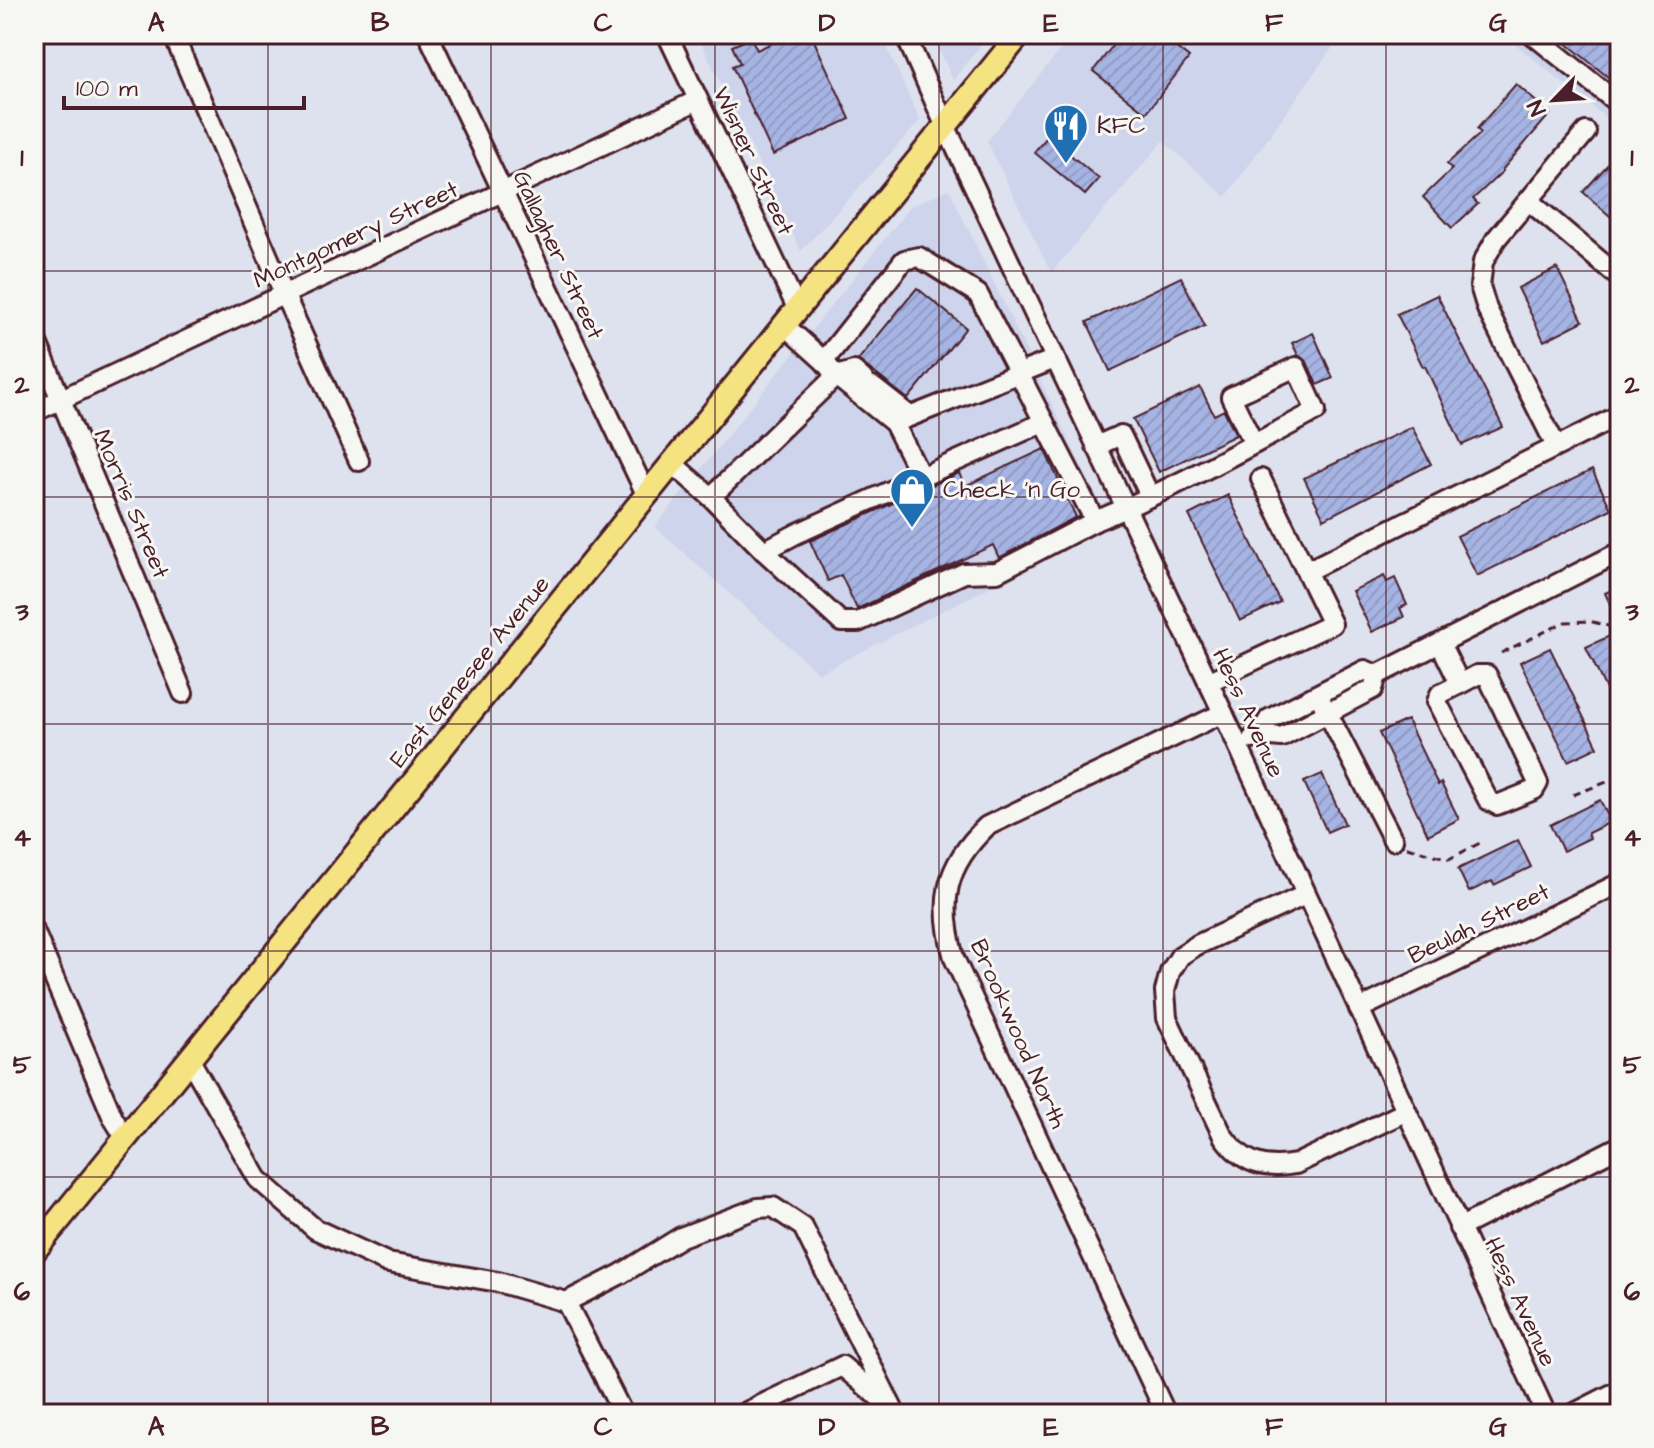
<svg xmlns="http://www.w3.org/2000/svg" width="1654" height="1448" viewBox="0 0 1654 1448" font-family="'Architects Daughter',sans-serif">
<defs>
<pattern id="building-hatch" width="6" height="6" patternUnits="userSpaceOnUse" patternTransform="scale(2)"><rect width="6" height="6" fill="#a6b4e4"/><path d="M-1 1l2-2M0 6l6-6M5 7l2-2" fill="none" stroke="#909ac4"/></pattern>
</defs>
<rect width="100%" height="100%" fill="#dee2ee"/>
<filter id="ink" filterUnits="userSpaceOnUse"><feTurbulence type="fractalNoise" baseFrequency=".0125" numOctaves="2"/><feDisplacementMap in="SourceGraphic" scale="16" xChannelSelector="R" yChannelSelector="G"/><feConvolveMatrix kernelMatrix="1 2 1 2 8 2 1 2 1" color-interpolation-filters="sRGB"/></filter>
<g filter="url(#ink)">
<g fill="#cdd4eb">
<path d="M 697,34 L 881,34 L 920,121 L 801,251 Z"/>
<path d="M 932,34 L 990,34 L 953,80 Z"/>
<path d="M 1073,34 L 1342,34 L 1226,197 L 1163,141 L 1051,273 L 987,141 Z"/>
<path d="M 1503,34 L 1620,34 L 1620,129 Z"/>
<path d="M 949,189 L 1110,526 L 819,673 L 655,527 L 911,206 Z"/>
</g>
<g fill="url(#building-hatch)" stroke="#4a1f2b" stroke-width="2">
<path d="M 791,34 L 811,34 L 850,119 L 773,155 L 732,66 L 740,63 L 732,46 L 751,38 L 757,50 Z"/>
<path d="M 1122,34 L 1159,34 L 1189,58 L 1146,113 L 1093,71 Z"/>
<path d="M 1572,34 L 1620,34 L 1620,87 L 1565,42 Z"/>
<path d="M 1516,84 L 1550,114 L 1502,170 L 1503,171 L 1473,199 L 1478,204 L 1452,228 L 1423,197 L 1452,169 L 1447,164 L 1481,133 L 1477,129 Z"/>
<path d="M 1048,136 L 1099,179 L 1085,195 L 1034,152 Z"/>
<path d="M 1611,161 L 1620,170 L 1620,225 L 1583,192 Z"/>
<path d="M 1557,268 L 1583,321 L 1544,341 L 1518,288 Z"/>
<path d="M 1181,277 L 1205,326 L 1110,371 L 1087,322 Z"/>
<path d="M 917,288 L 966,328 L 908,399 L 858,360 Z"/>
<path d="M 1437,295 L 1503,427 L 1462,445 L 1425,366 L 1423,367 L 1397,314 Z"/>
<path d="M 1313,333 L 1333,378 L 1317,385 L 1307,362 L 1298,355 L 1292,343 Z"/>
<path d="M 1200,387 L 1214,415 L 1224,410 L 1236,435 L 1159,472 L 1133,419 Z"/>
<path d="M 1412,427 L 1431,464 L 1324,519 L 1304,478 Z"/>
<path d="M 1044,449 L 1076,517 L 999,558 L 993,545 L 857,609 L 841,575 L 828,581 L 810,541 L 959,473 L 965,486 Z"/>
<path d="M 1592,470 L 1611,509 L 1477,576 L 1457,536 Z"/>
<path d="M 1228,495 L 1280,602 L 1240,621 L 1189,515 Z"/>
<path d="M 1384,576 L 1387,582 L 1395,578 L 1407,605 L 1400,608 L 1404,617 L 1372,632 L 1352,591 Z"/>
<path d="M 1620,586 L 1620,626 L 1605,593 Z"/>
<path d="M 1616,633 L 1620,642 L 1620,719 L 1586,647 Z"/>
<path d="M 1550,648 L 1598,747 L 1568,761 L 1520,662 Z"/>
<path d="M 1407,720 L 1438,785 L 1441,783 L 1459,819 L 1428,835 L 1379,733 Z"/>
<path d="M 1322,774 L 1345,824 L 1327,832 L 1304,782 Z"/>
<path d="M 1600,800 L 1611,822 L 1588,833 L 1590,838 L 1563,851 L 1550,825 Z"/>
<path d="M 1518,840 L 1531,867 L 1494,885 L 1492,881 L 1469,892 L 1458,869 Z"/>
</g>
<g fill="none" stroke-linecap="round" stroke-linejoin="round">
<g stroke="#4a1f2b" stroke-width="24">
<g id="minor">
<path d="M 173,34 L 285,296 L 359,461"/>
<path d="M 428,34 L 647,496"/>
<path d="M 667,34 L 797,308"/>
<path d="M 905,34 L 945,125 L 1223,713 L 1546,1414"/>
<path d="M 1532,34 L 1620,105"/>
<path d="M 1529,201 L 1620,278"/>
<path d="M 784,325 L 824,361 L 836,376 L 894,423 L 921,477 L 1044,422"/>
<path d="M 34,335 L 183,693"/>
<path d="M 824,361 L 904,260 L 919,257 L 978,294 L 1095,521 C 1171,490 1244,449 1316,411 L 1296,367 L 1231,397 L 1254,444"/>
<path d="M 873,387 L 910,416"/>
<path d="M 34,412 L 698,100"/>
<path d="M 894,423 L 1055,359"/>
<path d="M 1096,446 L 1121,435 L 1150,496"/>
<path d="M 1556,446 L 1487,309 L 1480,286 L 1483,262 L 1496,239 L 1586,132"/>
<path d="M 673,464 L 711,497 L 836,376 L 854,371 L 863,379"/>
<path d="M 711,497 L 764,551 L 841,622 L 858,622 L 964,573 L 997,572 L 1095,521"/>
<path d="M 764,551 L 796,534 L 921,477"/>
<path d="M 1307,571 L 1620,415"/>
<path d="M 1440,643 L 1460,684 L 1440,694 L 1437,702 L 1488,800 L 1497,805 L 1534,790 L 1538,783 L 1487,675 L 1477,675 L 1460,684"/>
<path d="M 1208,682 L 1332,624 L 1261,479"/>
<path d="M 1323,704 L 1393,840"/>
<path d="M 1260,735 L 1269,719 L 1365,670 L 1377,675 L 1620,552"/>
<path d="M 1252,739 L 1260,735 L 1282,737 L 1373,689 L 1377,675"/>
<path d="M 1305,895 L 1197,945 L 1180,956 L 1170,972 L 1165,991 L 1167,1018 L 1223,1136 C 1242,1163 1264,1170 1296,1164 L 1405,1112"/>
<path d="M 34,931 L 113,1118 L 126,1139"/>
<path d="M 1359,1009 L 1620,883"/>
<path d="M 190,1060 L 258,1179 L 315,1229 L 388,1263 L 498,1282 L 566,1302 L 623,1414"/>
<path d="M 1459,1228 L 1620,1146"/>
<path d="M 566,1302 L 621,1274 L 681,1237 L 758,1208 L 773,1207 L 803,1227 L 893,1409"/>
<path d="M 742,1414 L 842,1366 L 887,1404"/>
<path d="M 1166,1414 L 954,958 C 939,902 944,867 987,826 L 1223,713"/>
<path d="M 1573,1414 L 1620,1390"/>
</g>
</g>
<g stroke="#4a1f2b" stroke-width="28">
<path id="major" d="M 34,1251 L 1020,34"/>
</g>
<g stroke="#4a1f2b" stroke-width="3" stroke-dasharray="8 6" stroke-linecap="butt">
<path d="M 1501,653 L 1565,622 L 1589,621 L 1620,629"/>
<path d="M 1573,795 L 1620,777"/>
<path d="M 1407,847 L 1449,859 L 1482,842"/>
</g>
<use href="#minor" stroke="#f6f6f2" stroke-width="18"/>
<use href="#major" stroke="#f5e382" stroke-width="22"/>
</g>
</g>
<path fill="none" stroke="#4a1f2b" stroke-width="2" stroke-opacity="0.55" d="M 268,34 L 268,1414M 491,34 L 491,1414M 715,34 L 715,1414M 939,34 L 939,1414M 1163,34 L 1163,1414M 1386,34 L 1386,1414M 34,271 L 1620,271M 34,497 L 1620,497M 34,724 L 1620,724M 34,951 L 1620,951M 34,1177 L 1620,1177"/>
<defs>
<g id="restaurant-pin" transform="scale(2.3)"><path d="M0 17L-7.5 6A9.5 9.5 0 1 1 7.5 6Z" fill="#1f6fb2" stroke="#f6f6f2"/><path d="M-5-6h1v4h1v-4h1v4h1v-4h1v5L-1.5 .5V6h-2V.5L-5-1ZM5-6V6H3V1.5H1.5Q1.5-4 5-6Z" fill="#fff"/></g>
<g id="shop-pin" transform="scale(2.3)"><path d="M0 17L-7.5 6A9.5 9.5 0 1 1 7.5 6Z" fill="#1f6fb2" stroke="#f6f6f2"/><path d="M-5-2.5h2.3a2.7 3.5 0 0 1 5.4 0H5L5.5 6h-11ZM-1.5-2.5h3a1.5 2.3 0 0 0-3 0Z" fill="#fff"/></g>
</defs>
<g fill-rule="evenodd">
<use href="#restaurant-pin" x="1066" y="126"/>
<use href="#shop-pin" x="912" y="490"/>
</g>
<g text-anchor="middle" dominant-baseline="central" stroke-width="6" stroke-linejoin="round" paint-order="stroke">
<g font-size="24" fill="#4a1f2b" stroke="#f6f6f2" text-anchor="start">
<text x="1097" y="126">KFC</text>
<text x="943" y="490">Check 'n Go</text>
</g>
<g font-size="24" fill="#4a1f2b" stroke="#f6f6f2">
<text transform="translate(753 161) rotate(65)">Wisner Street</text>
<text transform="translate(356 235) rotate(-25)">Montgomery Street</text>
<text transform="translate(558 255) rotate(65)">Gallagher Street</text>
<text transform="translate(131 504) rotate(67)">Morris Street</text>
<text transform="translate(470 672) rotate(-51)">East Genesee Avenue</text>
<text transform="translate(1248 713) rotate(65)">Hess Avenue</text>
<text transform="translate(1479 924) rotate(-26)">Beulah Street</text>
<text transform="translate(1018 1034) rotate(66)">Brookwood North</text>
<text transform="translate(1520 1302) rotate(65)">Hess Avenue</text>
</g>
</g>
<rect width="1654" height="1448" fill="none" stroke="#f6f6f2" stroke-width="88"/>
<g transform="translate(1554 100) rotate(245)" stroke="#f6f6f2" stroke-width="6" paint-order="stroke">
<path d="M0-6L14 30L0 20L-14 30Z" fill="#4a1f2b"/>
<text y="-12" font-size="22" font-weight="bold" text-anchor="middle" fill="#4a1f2b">N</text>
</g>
<path d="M64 96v12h240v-12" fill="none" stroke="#4a1f2b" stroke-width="4"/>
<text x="76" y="96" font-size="24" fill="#4a1f2b" stroke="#f6f6f2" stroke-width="6" paint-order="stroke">100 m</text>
<rect x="44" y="44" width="1566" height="1360" fill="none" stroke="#4a1f2b" stroke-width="3"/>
<g font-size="26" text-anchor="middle" font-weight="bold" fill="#4a1f2b">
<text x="156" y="31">A</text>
<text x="380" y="31">B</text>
<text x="603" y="31">C</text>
<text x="827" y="31">D</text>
<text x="1051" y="31">E</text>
<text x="1274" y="31">F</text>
<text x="1498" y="31">G</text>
<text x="22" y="166">1</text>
<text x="1632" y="166">1</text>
<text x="22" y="393">2</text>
<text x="1632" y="393">2</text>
<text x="22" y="620">3</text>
<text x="1632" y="620">3</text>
<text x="22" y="846">4</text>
<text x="1632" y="846">4</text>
<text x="22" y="1073">5</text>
<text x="1632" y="1073">5</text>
<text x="22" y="1300">6</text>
<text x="1632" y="1300">6</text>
<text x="156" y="1435">A</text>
<text x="380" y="1435">B</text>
<text x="603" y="1435">C</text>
<text x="827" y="1435">D</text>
<text x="1051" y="1435">E</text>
<text x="1274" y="1435">F</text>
<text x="1498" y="1435">G</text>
</g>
</svg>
